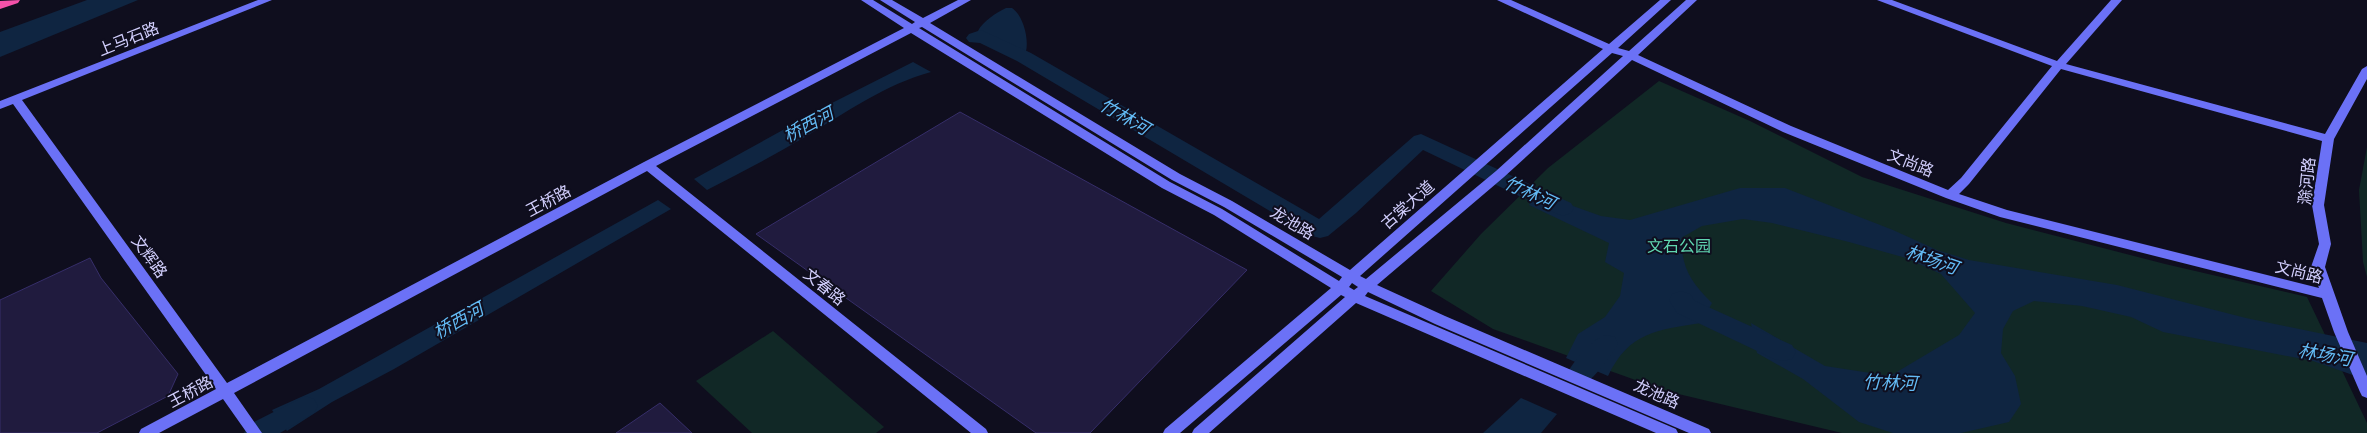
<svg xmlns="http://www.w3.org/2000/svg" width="2367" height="433" viewBox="0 0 2367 433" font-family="'Exo 2','Noto Sans SC',sans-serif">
<rect width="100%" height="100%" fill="#0f0e1e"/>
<g fill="#112826">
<path d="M 1659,81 L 1750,121 L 1862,177 L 2006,223 L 2165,264 L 2307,297 L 2367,423 L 2367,433 L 1842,433 L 1666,391 L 1493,329 L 1431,291 L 1481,234 L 1548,168 Z"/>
<path d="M 2367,147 L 2367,277 L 2363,262 L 2359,190 Z"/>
<path d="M 773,331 L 884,427 L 876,433 L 752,433 L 696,381 Z"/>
</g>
<g fill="#0f2541">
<path d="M 87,0 L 138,0 L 0,57 L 0,32 Z"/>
<path d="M 1006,8 L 1012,8 C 1024,16 1031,44 1024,57 C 1008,52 987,46 978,31 C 983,21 996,13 1006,8 Z"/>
<path d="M 913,62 L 931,72 C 886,84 845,113 805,137 C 773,156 740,173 707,190 L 694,179 L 830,104 Z"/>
<path d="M 1539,188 L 1573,206 L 1601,216 L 1630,220 L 1740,188 L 1785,188 L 1893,230 L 1937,250 L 1969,260 L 2117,285 L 2246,318 L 2367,343 L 2367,380 L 2313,361 L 2163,332 L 2131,317 L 2082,306 L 2034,301 L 2013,311 L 2003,329 L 2001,353 L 2015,376 L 2021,404 L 2009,422 L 1961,433 L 1893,433 L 1859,422 L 1803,379 L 1757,353 L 1751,323 L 1825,366 L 1890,376 L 1959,335 L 1975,313 L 1941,274 L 1906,258 L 1849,242 L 1772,223 L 1743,219 L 1702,226 L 1681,238 C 1682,268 1690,281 1712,303 L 1701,323 C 1657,330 1629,332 1608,376 L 1566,358 L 1578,334 L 1605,317 L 1620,296 L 1624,273 L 1605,262 L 1609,243 L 1529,205 Z"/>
<path d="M 658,200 L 671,209 L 394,369 L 332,402 L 287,431 L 272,410 L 319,389 Z"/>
<path d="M 1521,398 L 1557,414 L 1541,433 L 1483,433 Z"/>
</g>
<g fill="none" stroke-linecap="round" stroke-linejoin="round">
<g fill="#0f2541" fill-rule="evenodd">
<path d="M 981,30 L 1031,53 L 1319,219 L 1414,136 L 1421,134 L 1571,203 L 1574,208 L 1571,213 L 1563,216 L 1555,213 L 1423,150 L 1356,213 L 1328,236 L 1320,238 L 1312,236 L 1017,61 L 980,43 L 969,42 L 966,38 L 969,34 Z"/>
<path d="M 1681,291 L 1690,294 L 1695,301 L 1792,345 L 1796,352 L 1792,359 L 1783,361 L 1774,359 L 1677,313 L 1669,300 L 1672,294 Z"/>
<path d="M 1606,335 L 1615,337 L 1618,344 C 1613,353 1594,379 1585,383 C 1579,385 1576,384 1570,382 L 1566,375 C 1574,361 1590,340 1606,335 Z"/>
<path d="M 305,396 L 314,399 L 318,406 L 314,413 L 280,433 L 244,433 L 248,425 Z"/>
</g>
</g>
<g fill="#201b3e" stroke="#362e69">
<path d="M 960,112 L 1247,270 L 1090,433 L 1036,433 L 756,234 Z"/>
<path d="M 90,258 L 101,278 L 178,374 L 168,396 L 97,433 L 0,433 L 0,300 Z"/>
<path d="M 660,403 L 692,433 L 616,433 Z"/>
</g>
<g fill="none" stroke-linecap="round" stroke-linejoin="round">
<path fill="#6b71f6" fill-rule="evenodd" d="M 258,0 L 272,0 L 22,100 L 227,383 L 644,162 L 904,28 L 861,0 L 873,0 L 912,24 L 915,22 L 880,0 L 892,0 L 923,18 L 958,0 L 971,0 L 930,23 L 1180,174 L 1232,201 L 1350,270 L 1603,49 L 1497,0 L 1511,0 L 1609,44 L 1660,0 L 1671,0 L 1618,48 L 1629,51 L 1686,0 L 1697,0 L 1638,55 L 1791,126 L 1948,190 L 1961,178 L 2052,66 L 1877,0 L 1892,0 L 2057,61 L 2111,0 L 2122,0 L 2066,64 L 2325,134 L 2362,69 L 2367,66 L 2367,79 L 2334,139 L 2324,205 L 2331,244 L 2325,267 L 2348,332 L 2367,376 L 2367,398 L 2362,396 L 2360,392 L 2334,332 L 2322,298 L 2000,217 L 1946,198 L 1783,132 L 1632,60 L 1504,177 L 1377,285 L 1445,316 L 1709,429 L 1711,433 L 1689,433 L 1435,324 L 1368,292 L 1365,296 L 1676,429 L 1678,433 L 1656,433 L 1356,303 L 1209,433 L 1192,433 L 1194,429 L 1345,297 L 1341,295 L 1180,433 L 1163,433 L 1165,429 L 1331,288 L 1214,215 L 1162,188 L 911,33 L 656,166 L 986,429 L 988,433 L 971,433 L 647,171 L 234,393 L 262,433 L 247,433 L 223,399 L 159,433 L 139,433 L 141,429 L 216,389 L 13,104 L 0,109 L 0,101 ZM 922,27 L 1172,180 L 1224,207 L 1342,277 L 1339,281 L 1222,209 L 1170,182 L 919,28 ZM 1612,53 L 1623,56 L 1496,171 L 1366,279 L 1360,276 ZM 2061,69 L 2322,141 L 2312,205 L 2319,244 L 2311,267 L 2319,288 L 2007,210 L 1959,194 L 1969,184 ZM 1352,283 L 1358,287 L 1354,290 L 1349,287 Z"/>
<path fill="#f451a9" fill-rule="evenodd" d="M 20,0 L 18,3 L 0,9 L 0,1 Z"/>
</g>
<g text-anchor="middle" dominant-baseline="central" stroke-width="4" stroke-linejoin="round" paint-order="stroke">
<g font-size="16" fill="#d1cefc" stroke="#0f0e1e">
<text transform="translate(128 38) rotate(-22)">上马石路</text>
<text transform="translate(1911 162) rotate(22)">文尚路</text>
<text transform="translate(2306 181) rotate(-84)">滁河路</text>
<text transform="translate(548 200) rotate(-28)">王桥路</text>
<text transform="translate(1407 204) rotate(-41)">古棠大道</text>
<text transform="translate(1293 222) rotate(31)">龙池路</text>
<text transform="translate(150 256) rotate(54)">文辉路</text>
<text transform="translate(2299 271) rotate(14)">文尚路</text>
<text transform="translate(825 286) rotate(39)">文春路</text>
<text transform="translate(190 391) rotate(-28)">王桥路</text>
<text transform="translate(1657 393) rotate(24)">龙池路</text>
</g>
<g font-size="16" fill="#60d7b1" stroke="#0f0e1e">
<text x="1679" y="245">文石公园</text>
</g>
<g font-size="18" font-style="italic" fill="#63bbf5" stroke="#0f0e1e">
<text transform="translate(1125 116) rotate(30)">竹林河</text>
<text transform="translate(808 124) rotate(-28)">桥西河</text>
<text transform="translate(1530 192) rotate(25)">竹林河</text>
<text transform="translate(1932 259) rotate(19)">林场河</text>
<text transform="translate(458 320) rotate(-29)">桥西河</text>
<text transform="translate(2325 354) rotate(10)">林场河</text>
<text transform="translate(1890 382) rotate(2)">竹林河</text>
</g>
</g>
</svg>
